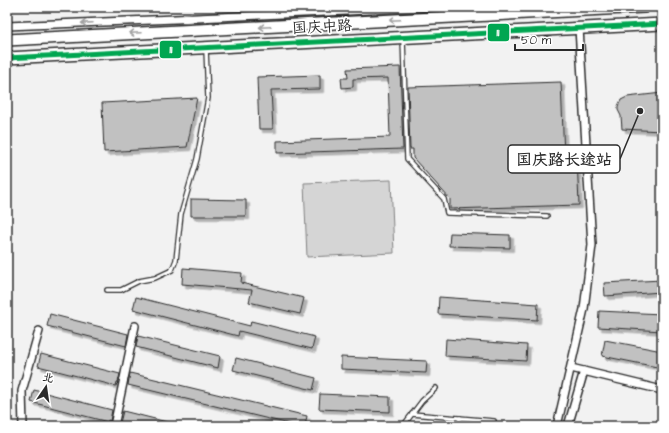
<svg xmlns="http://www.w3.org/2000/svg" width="669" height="433" viewBox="0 0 669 433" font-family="'Architects Daughter','LXGW WenKai TC',sans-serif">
<defs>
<filter id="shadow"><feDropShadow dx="3.5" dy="3.5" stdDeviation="0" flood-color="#0004"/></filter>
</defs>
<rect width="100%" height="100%" fill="#f2f2f2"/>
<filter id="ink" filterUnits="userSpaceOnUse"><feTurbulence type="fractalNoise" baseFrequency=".025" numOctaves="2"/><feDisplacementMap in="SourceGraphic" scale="8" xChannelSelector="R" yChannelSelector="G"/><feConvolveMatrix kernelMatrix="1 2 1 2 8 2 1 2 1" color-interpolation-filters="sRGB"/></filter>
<g filter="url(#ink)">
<path fill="#d5d5d5" stroke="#808080" d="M 391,180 L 394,253 L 307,257 L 304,183 Z"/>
<g fill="#c1c1c1" stroke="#2b2b2b" filter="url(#shadow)">
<path d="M 400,67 L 403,149 L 277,153 L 277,141 L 390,137 L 388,78 L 353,79 L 353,87 L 342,88 L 341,78 L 348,78 L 347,69 Z"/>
<path d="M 320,75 L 320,89 L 271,90 L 273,129 L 259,129 L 257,77 Z"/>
<path d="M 561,82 L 564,157 L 577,157 L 579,205 L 450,209 L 450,199 L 413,158 L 413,149 L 410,149 L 408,87 Z"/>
<path d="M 662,93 L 662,131 L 622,129 L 621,116 L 618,110 L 618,106 L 621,100 L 627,97 Z"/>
<path d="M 197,98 L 187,147 L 104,152 L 102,103 Z"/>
<path d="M 191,199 L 246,200 L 246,216 L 191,216 Z"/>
<path d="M 450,233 L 510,235 L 510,248 L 449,246 Z"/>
<path d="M 183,268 L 242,273 L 241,283 L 304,298 L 300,314 L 249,302 L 252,290 L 182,284 Z"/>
<path d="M 662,280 L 662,292 L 605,296 L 604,283 Z"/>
<path d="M 136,297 L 250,326 L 251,321 L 315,337 L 312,349 L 239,331 L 238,336 L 133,309 Z"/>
<path d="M 439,297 L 538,304 L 537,320 L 438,314 Z"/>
<path d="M 599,311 L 662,314 L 662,331 L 598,327 Z"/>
<path d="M 50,314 L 128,334 L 126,346 L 47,326 Z"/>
<path d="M 138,336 L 220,356 L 218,368 L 136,347 Z"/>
<path d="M 446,339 L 527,345 L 526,361 L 445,356 Z"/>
<path d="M 605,340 L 662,351 L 662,368 L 602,356 Z"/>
<path d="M 41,354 L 120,374 L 118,382 L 117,382 L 116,386 L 38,366 Z"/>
<path d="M 341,357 L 427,361 L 426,373 L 341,369 Z"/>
<path d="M 236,358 L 316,378 L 313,390 L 233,370 Z"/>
<path d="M 130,373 L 307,416 L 305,426 L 298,426 L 128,385 Z"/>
<path d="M 34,390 L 112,410 L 110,421 L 108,420 L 108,422 L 31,402 Z"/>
<path d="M 320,394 L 390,397 L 390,412 L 319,409 Z"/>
<path d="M 123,411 L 171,423 L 171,426 L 132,426 L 120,423 Z"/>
</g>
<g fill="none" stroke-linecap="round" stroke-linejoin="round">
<g stroke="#2b2b2b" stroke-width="6">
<g id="lane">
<path d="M 403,39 L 407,159 L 444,199 L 447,213 L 547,216"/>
<path d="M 107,290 L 121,290 L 139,281 L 155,278 L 172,270 L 176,260 L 181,214 L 197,159 L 208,98 L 206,49"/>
<path d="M 412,414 L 494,421"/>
<path d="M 403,426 L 422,401 L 436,388"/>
<path d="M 459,426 L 460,418"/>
</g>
</g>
<g stroke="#2b2b2b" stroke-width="10">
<g id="street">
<path d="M 7,26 L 175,19 L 434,7"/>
<path d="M 571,368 L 662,390"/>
<path d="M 23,426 L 22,391 L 39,331"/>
<path d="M 114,426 L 135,326"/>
<path d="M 557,426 L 584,309 L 592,245 L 579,28"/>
<path d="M 568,426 L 584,371"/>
</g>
</g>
<g stroke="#2b2b2b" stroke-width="14">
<g id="primary">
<path d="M 7,40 L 644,7"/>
<path d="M 7,58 L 662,24"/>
</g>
</g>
<use href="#lane" stroke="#fff" stroke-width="3.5"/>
<use href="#street" stroke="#fff" stroke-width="7"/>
<use href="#primary" stroke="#fff" stroke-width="11"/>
<g stroke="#fff" stroke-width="8">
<path id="bus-1" d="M 7,58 L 662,24"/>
</g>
<use href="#bus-1" stroke="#00a651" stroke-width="5"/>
</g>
<defs><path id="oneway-shaft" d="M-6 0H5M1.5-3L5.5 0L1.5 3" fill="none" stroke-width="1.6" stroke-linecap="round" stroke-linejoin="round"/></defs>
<g stroke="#a0a0a0">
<use href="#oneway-shaft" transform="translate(395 20) rotate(177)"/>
<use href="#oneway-shaft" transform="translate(87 23) rotate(178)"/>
<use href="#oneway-shaft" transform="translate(265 27) rotate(177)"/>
<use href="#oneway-shaft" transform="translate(135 33) rotate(177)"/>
</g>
</g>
<g text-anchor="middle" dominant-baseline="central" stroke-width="3.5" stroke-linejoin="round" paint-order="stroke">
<g font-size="15" fill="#2b2b2b" stroke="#fff">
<text transform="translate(322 27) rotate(-3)">国庆中路</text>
</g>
</g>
<path fill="none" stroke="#2b2b2b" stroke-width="1.5" d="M640 111L620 159"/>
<circle fill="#2b2b2b" stroke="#fff" stroke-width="1.5" cx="640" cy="111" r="4"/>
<rect fill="#fff" stroke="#2b2b2b" stroke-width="1.5" x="508" y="145" width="112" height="28" rx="4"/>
<g font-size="16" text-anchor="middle" font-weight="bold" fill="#2b2b2b">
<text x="564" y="165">国庆路长途站</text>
</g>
<g stroke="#fff" stroke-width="1.5">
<rect x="487" y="23" width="23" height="19" rx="4" fill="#00a651"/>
<rect x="159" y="40" width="23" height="19" rx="4" fill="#00a651"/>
</g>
<g font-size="11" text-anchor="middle" font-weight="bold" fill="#fff">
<text x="498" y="36">11</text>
<text x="171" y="53">11</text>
</g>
<rect width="669" height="433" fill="none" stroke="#fff" stroke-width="24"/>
<rect x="12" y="12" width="645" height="409" fill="none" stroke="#2b2b2b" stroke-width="1.5" filter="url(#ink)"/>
<g transform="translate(46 387) rotate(13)" stroke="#ffffff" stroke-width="3" paint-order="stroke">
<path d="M0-3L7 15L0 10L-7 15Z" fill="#2b2b2b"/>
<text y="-6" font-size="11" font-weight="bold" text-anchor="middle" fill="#2b2b2b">北</text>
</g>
<path d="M515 44v6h68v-6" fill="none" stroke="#2b2b2b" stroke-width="2"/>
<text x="521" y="44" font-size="12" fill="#2b2b2b" stroke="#ffffff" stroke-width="3" paint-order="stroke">50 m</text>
</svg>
